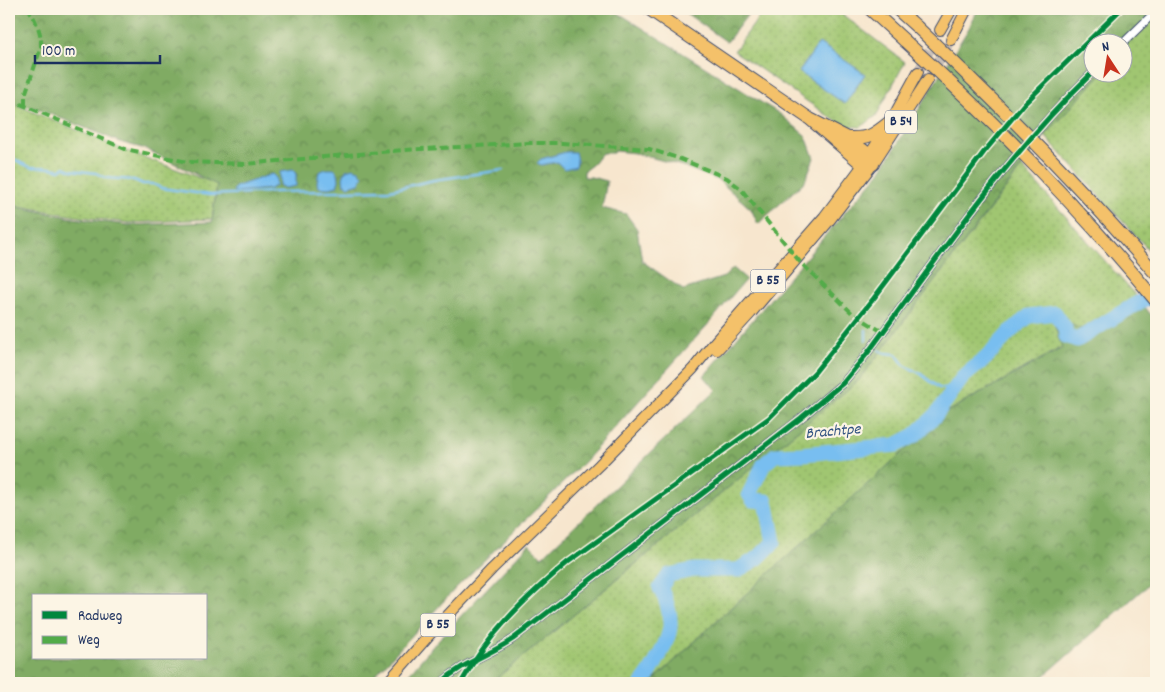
<svg xmlns="http://www.w3.org/2000/svg" width="1165" height="692" viewBox="0 0 1165 692" font-family="Dekko,sans-serif">
<defs>
<pattern id="grass-dots" width="8" height="8" patternUnits="userSpaceOnUse" patternTransform="scale(1.25)"><rect width="8" height="8" fill="#a0c671"/><path d="M2 2h.1M6 6h.1" fill="none" stroke="#89aa64" stroke-width="1.8" stroke-linecap="round"/></pattern>
<pattern id="forest-crowns" width="20" height="18" patternUnits="userSpaceOnUse" patternTransform="scale(1.25)"><rect width="20" height="18" fill="#80ab63"/><path d="M2 6a3 3 0 1 1 6 0M12 15a3 3 0 1 1 6 0" fill="none" stroke="#688c55"/></pattern>
</defs>
<rect width="100%" height="100%" fill="#fcf5e5"/>
<filter id="ink" filterUnits="userSpaceOnUse"><feTurbulence type="fractalNoise" baseFrequency=".02" numOctaves="2"/><feDisplacementMap in="SourceGraphic" scale="10" xChannelSelector="R" yChannelSelector="G"/><feConvolveMatrix kernelMatrix="1 2 1 2 8 2 1 2 1" color-interpolation-filters="sRGB"/></filter>
<filter id="wash" filterUnits="userSpaceOnUse"><feTurbulence type="fractalNoise" baseFrequency=".0096" numOctaves="4" result="noise"/><feDisplacementMap in="SourceGraphic" scale="20" xChannelSelector="R" yChannelSelector="G"/><feGaussianBlur stdDeviation="1.12" result="paint"/><feColorMatrix in="noise" values="0 0 0 0 0 0 0 0 0 0 0 0 0 0 0 0 0 1.4 0 .05"/><feComposite in="paint" operator="in"/></filter>
<g filter="url(#wash)">
<rect width="100%" height="100%" fill="#f7e6ce"/>
<g fill="url(#grass-dots)" stroke="#5e7a68">
<path d="M 765,9 L 835,9 L 905,62 L 876,116 L 861,127 L 843,126 L 734,51 Z"/>
<path d="M 1156,14 L 1156,258 L 1045,136 L 1102,73 L 1122,72 L 1123,49 L 1148,20 Z"/>
<path d="M 9,104 L 17,105 L 124,150 L 217,184 L 212,219 L 129,223 L 73,216 L 9,204 Z"/>
<path d="M 1022,167 L 1137,297 L 1081,329 L 1052,317 L 1062,347 L 947,412 L 725,613 L 651,683 L 491,683 L 859,380 Z"/>
</g>
<g fill="url(#forest-crowns)" stroke="#4e6d60" fill-rule="evenodd">
<path d="M 9,9 L 612,9 L 780,114 L 806,136 L 814,158 L 805,181 L 758,224 L 751,209 L 718,180 L 682,166 L 635,153 L 614,151 L 613,153 L 602,153 L 593,164 L 584,171 L 584,177 L 591,177 L 607,181 L 602,208 L 626,214 L 637,229 L 642,261 L 683,290 L 724,277 L 733,268 L 746,279 L 711,321 L 584,462 L 455,589 L 368,683 L 9,683 L 9,205 L 73,218 L 128,225 L 212,222 L 217,185 L 146,149 L 123,143 L 35,108 L 9,104 ZM 34,596 L 206,596 L 206,658 L 34,658 Z"/>
<path d="M 680,9 L 752,9 L 727,42 Z"/>
<path d="M 978,9 L 1156,9 L 1123,49 L 1122,42 L 1092,42 L 1092,72 L 1102,73 L 1045,136 L 859,380 L 491,683 L 401,683 L 439,639 L 529,544 L 542,557 L 716,390 L 704,376 L 880,172 L 969,28 Z"/>
<path d="M 1137,297 L 1156,321 L 1156,578 L 1036,683 L 651,683 L 725,613 L 947,412 L 1062,348 L 1052,316 L 1081,329 Z"/>
</g>
<g fill="#78bef0" stroke="#4a76a7">
<path d="M 819,43 L 865,74 L 845,104 L 799,72 Z"/>
<path d="M 566,152 L 575,152 L 577,161 L 576,166 L 564,169 L 557,162 L 541,165 L 537,163 L 541,159 Z"/>
<path d="M 353,168 L 359,170 L 363,176 L 359,183 L 349,186 L 344,184 L 343,178 L 346,170 Z"/>
<path d="M 326,169 L 334,169 L 338,173 L 339,180 L 337,186 L 329,188 L 318,187 L 317,182 L 319,172 Z"/>
<path d="M 293,170 L 296,174 L 296,186 L 285,188 L 280,186 L 280,172 Z"/>
<path d="M 272,174 L 276,178 L 276,185 L 270,189 L 235,192 L 233,191 L 235,187 Z"/>
</g>
<g fill="none" stroke-linecap="round" stroke-linejoin="round">
<g stroke="#78bef0" stroke-width="2.5">
<path d="M 9,156 C 16,160 23,165 31,167 C 42,168 48,166 60,170 L 65,167 L 71,170 L 96,173 L 106,178 L 134,180 L 143,184 L 153,184 L 161,188 L 210,195 L 270,192 L 390,190 L 434,180 L 503,170"/>
<path d="M 866,330 L 866,340"/>
<path d="M 879,350 L 885,353 L 896,354 L 904,365 L 921,374 L 939,388 L 954,390"/>
</g>
<path stroke="#78bef0" stroke-width="15" d="M 642,683 C 651,673 669,641 670,627 C 671,614 666,599 660,588 L 669,575 L 694,570 L 738,570 L 758,558 L 774,542 L 766,501 L 753,500 L 749,494 L 764,464 L 775,455 L 802,454 L 896,445 L 915,435 L 935,416 L 963,377 L 986,358 L 1011,331 L 1029,316 L 1055,313 L 1065,328 L 1066,336 L 1077,340 L 1136,304 L 1156,294"/>
</g>
</g>
<g filter="url(#ink)">
<g fill="none" stroke-linecap="round" stroke-linejoin="round">
<g stroke="#cbc1b8" stroke-width="10" stroke-dasharray="10 5" stroke-linecap="butt">
<path d="M 918,72 L 940,30"/>
<path d="M 928,79 L 951,40"/>
</g>
<g stroke="#3c4a6f" stroke-width="9">
<g id="street">
<path d="M 1122,44 L 1156,11"/>
<path d="M 441,683 C 463,662 488,656 513,639 L 801,418 L 843,383 L 866,355 C 938,258 1005,157 1093,72"/>
</g>
</g>
<g stroke="#3c4a6f" stroke-width="12">
<g id="primary">
<path d="M 940,30 L 952,9"/>
<path d="M 951,40 L 967,9"/>
<path d="M 717,350 L 751,313 L 829,221 L 873,164 L 928,79"/>
<path d="M 387,683 L 431,633 L 492,569 L 599,465 L 693,369 L 713,344 L 824,217 L 863,165 L 891,121 L 918,72"/>
</g>
</g>
<g stroke="#3c4a6f" stroke-width="14">
<g id="highway">
<path d="M 649,9 L 810,119 L 847,138 L 870,155 L 873,164 L 863,165 L 810,119"/>
<path d="M 870,9 L 905,41"/>
<path d="M 897,9 L 917,27"/>
<path d="M 847,138 C 869,139 874,135 891,121"/>
</g>
</g>
<use href="#street" stroke="#fff" stroke-width="7"/>
<use href="#primary" stroke="#f4c16b" stroke-width="10"/>
<use href="#highway" stroke="#f4c16b" stroke-width="12"/>
<g stroke="#3c4a6f" stroke-width="14" stroke-linecap="butt">
<g id="highway-bridge">
<path d="M 917,27 C 1001,106 1081,187 1156,274"/>
<path d="M 905,41 C 995,122 1080,208 1156,301"/>
</g>
</g>
<use href="#highway-bridge" stroke="#f4c16b" stroke-width="12"/>
<g stroke="#52ab49" stroke-width="4" stroke-dasharray="8 4" stroke-linecap="butt">
<path d="M 9,99 L 125,149 L 188,162 L 245,164 L 404,150 L 531,143 L 562,143 L 649,149 L 678,158 L 727,178 L 741,189 L 800,262 L 853,314 L 883,332"/>
<path d="M 25,105 L 25,95 L 41,47 C 42,32 36,22 29,9"/>
</g>
<g stroke="#fcf5e5" stroke-width="8">
<g id="cycleway">
<path d="M 441,683 C 463,662 488,656 513,639 L 801,418 L 843,383 L 866,355 C 938,258 1005,157 1093,72"/>
<path d="M 461,683 C 489,633 524,599 568,562 L 769,418 L 815,372 L 874,298 L 984,152 L 1024,104 L 1121,9"/>
</g>
</g>
<use href="#cycleway" stroke="#00873e" stroke-width="5"/>
</g>
</g>
<g text-anchor="middle" dominant-baseline="central" stroke-width="4.5" stroke-linejoin="round" paint-order="stroke">
<g fill="#fcf5e5" stroke="#5e6a86" stroke-width="1">
<rect x="885" y="110.5" width="32" height="23" rx="4"/>
<rect x="750.5" y="269.5" width="35" height="23" rx="4"/>
<rect x="420.5" y="613.5" width="35" height="23" rx="4"/>
</g>
<g font-size="14" font-weight="bold" fill="#1b2f5e">
<text x="901" y="122">B 54</text>
<text x="768" y="281">B 55</text>
<text x="438" y="625">B 55</text>
</g>
<g font-size="16" font-style="italic" fill="#325382" stroke="#fcf5e5">
<text transform="translate(833 432) rotate(-5)">Brachtpe</text>
</g>
</g>
<rect width="1165" height="692" fill="none" stroke="#fcf5e5" stroke-width="30"/>
<rect x="32" y="594" width="175" height="65" fill="#fcf5e5" stroke="#a2a6af"/>
<rect x="42" y="611" width="25" height="8" fill="#00873e" stroke="#a2a6af"/>
<text x="78" y="620" font-size="15" fill="#1b2f5e">Radweg</text>
<rect x="42" y="636" width="25" height="8" fill="#52ab49" stroke="#a2a6af"/>
<text x="78" y="644" font-size="15" fill="#1b2f5e">Weg</text>
<g transform="translate(1108 58) rotate(348)"><circle r="24" fill="#fcf5e5" stroke="#a2a6af"/>
<path d="M0-4L9 19L0 12L-9 19Z" fill="#c8321e"/>
<text y="-8" font-size="14" font-weight="bold" text-anchor="middle" fill="#1b2f5e">N</text>
</g>
<path d="M35 55v8h125v-8" fill="none" stroke="#1b2f5e" stroke-width="2.5"/>
<text x="42" y="55" font-size="15" fill="#1b2f5e" stroke="#fcf5e5" stroke-width="4" paint-order="stroke">100 m</text>
</svg>
